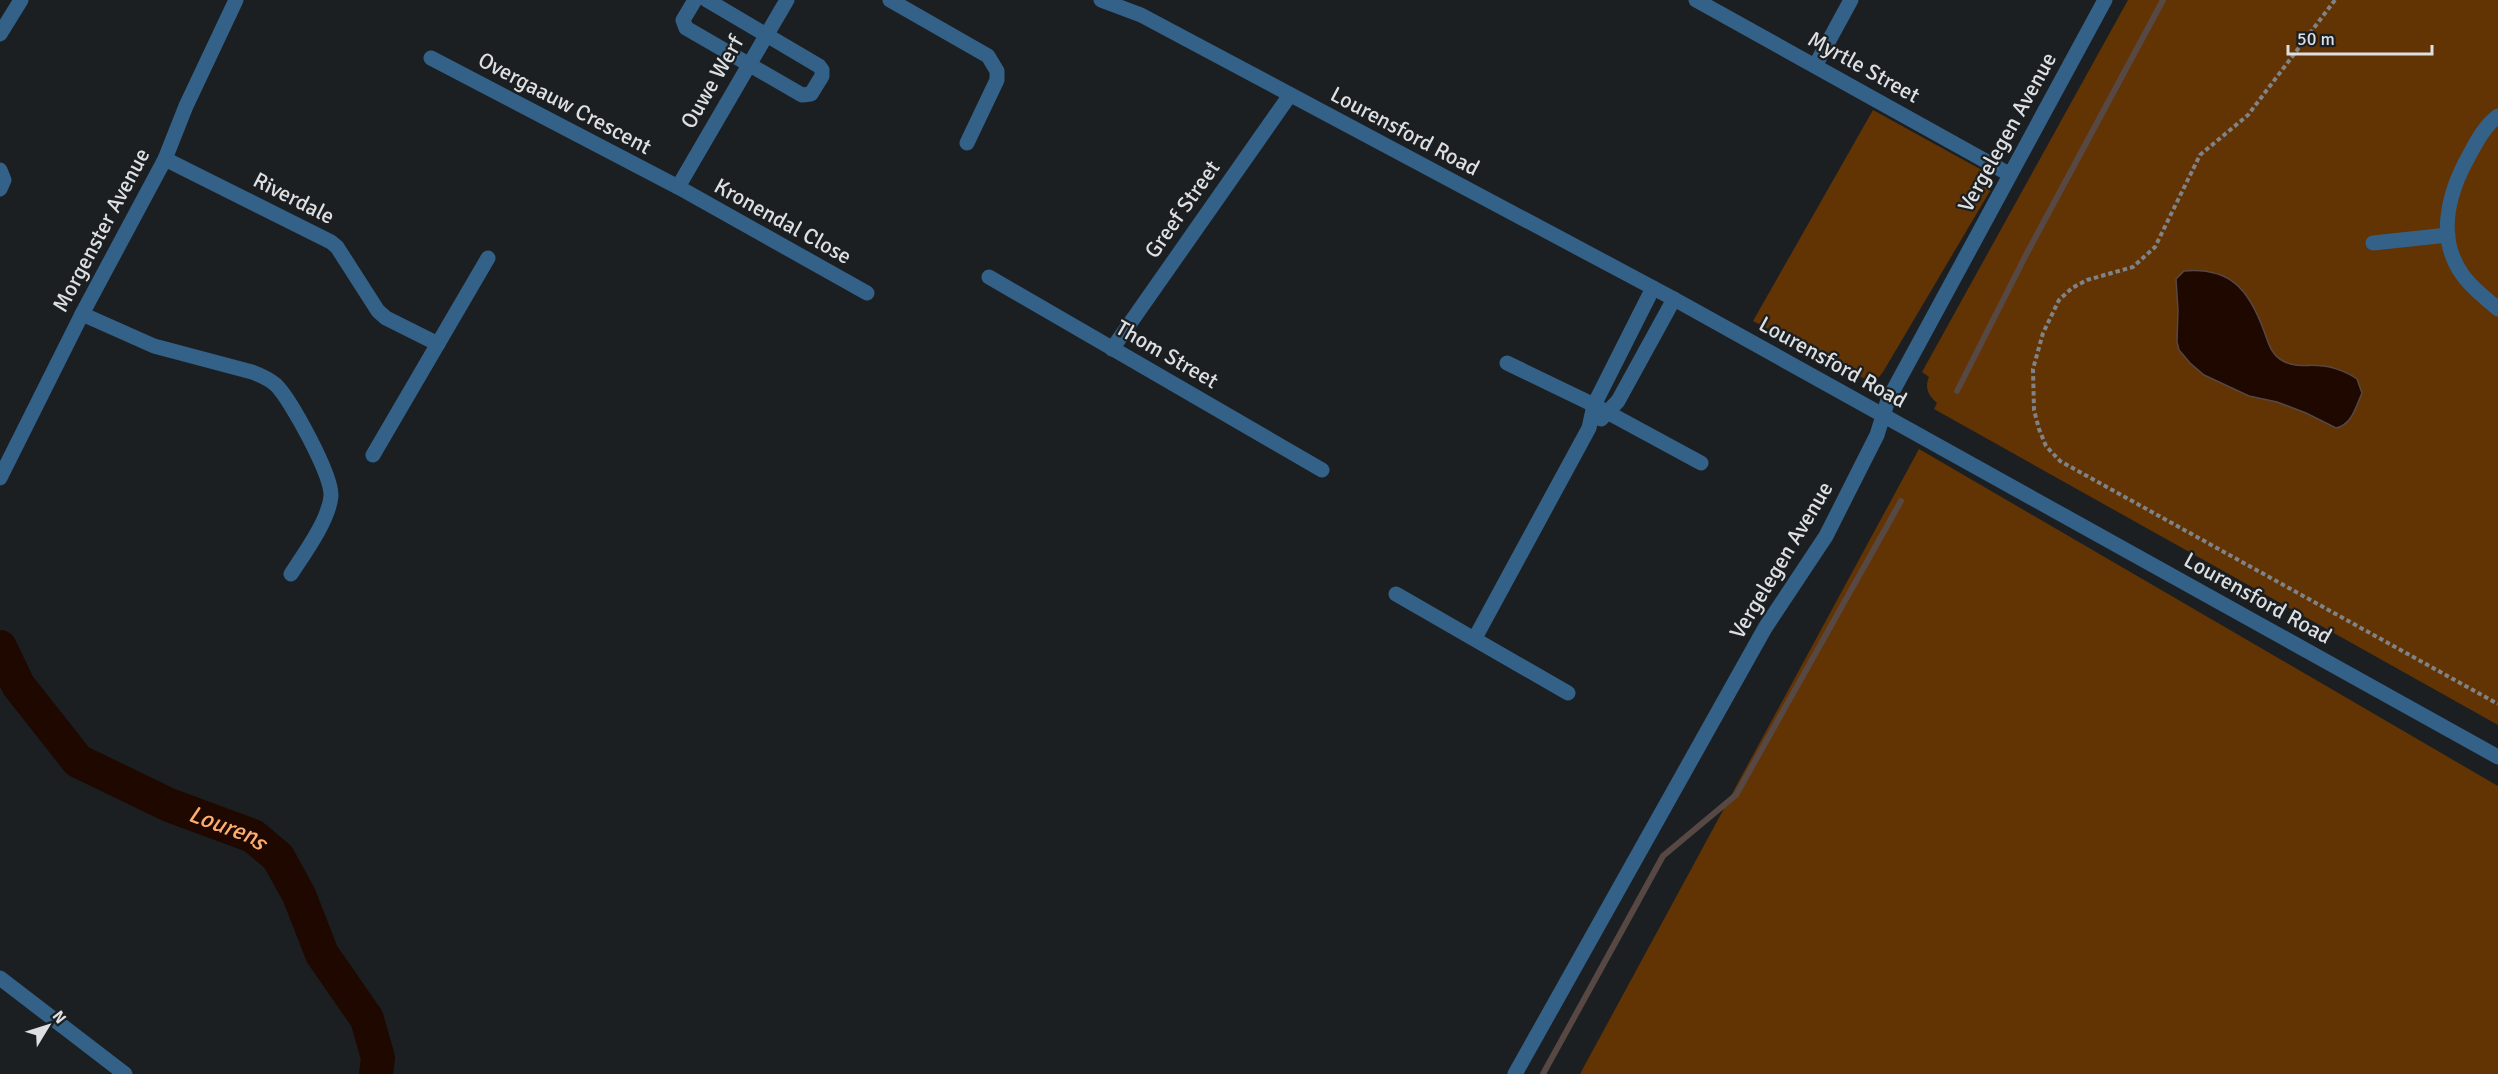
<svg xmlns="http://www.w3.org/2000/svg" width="2498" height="1074" viewBox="0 0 2498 1074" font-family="Signika,sans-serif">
<rect width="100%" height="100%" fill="#1b1f22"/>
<g fill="#623303">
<path d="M 2128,0 L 2498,0 L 2498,725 L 1934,409 L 1937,403 C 1929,396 1924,388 1929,377 L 1922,372 Z"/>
<path d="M 1873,110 L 1980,169 L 1987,179 L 1990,191 L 1883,372 L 1879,377 L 1869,381 L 1753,321 Z"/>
<path d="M 1919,449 L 2498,786 L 2498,1074 L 1580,1074 Z"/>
</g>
<path fill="#1e0800" stroke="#574844" stroke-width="1.5" d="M 2184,271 C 2231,267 2249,290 2264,331 C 2268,342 2271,355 2283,361 C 2295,368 2310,364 2323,366 C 2334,367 2349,373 2357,379 L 2362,393 C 2356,406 2352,425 2336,428 L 2306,413 L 2277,402 L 2249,396 L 2204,375 L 2190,363 L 2179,350 L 2177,342 L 2178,310 L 2176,279 Z"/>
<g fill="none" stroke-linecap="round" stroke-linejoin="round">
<g stroke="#574844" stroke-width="6">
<path d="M 1957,391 L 2027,253 L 2163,0"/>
<path d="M 1543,1074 L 1663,856 L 1736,795 L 1901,501"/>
</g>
<path stroke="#1e0800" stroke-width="34" id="s1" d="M 0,647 L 18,685 L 78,761 L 169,805 L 253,836 L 278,857 L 299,895 L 322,954 L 367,1019 L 378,1058 L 376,1074"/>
<path stroke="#808386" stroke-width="4" stroke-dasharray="4.5 3" stroke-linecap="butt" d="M 2335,0 L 2248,115 L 2200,155 L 2155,247 L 2133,267 L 2087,280 L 2072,288 L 2059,300 L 2043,333 L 2033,369 L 2034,410 L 2039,429 L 2046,446 L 2060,461 L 2498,704"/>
<g stroke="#336188" stroke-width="15">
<path d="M 695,0 L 683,20 L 686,28 L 802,95 L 811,94 L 822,76 L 822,70 L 819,66 L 707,0"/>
<path d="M 890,0 L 988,56 L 997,71 L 997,80 L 967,143"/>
<path d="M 1101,0 L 1141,15 L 1674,299 L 2498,757"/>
<path d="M 1696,0 L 2009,174"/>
<path d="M 0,34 L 21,0"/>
<path d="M 431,58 L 678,187 L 867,293"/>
<path d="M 1815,66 L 1851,0"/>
<path d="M 2498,116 C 2482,128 2474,147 2464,165 C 2447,199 2438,240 2462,274 C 2471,288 2486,298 2498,309"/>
<path d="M 165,159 L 331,242 L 337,247 L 378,311 L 386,318 L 438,344"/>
<path d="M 0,170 L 4,180 L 0,189"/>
<path d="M 678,187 L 787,0"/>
<path d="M 2373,243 L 2448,235"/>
<path d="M 989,277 L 1322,470"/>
<path d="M 82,314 L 154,346 L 252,372 C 260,375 269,379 276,385 C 291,400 332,475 331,496 C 329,520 304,554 291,574"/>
<path d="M 1112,349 L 1290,95"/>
<path d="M 1507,363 L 1594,405 L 1701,463"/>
<path d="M 1601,419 L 1618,401 L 1674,299"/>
<path d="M 373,455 L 488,258"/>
<path d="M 0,478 L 82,314 L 165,159 L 186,106 L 236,0"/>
<path d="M 1396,594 L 1568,693"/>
<path d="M 1475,638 L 1589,428 L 1594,405 L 1653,288"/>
<path d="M 0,978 L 125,1074"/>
<path d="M 1515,1074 L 1765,628 L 1826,536 L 1877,435 L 1888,400 L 2105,0"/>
</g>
</g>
<g text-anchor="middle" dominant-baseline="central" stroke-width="4.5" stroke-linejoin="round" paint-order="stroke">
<g font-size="22" fill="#dddfe1" stroke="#1b1f22">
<text transform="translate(1864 67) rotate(29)">Myrtle Street</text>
<text transform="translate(712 82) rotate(-60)">Ouwe Werf</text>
<text transform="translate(565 103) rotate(28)">Overgaauw Crescent</text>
<text transform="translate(1405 131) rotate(28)">Lourensford Road</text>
<text transform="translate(2007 132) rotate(-61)">Vergelegen Avenue</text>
<text transform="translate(294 198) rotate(27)">Riverdale</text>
<text transform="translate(1182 209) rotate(-55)">Greef Street</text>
<text transform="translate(783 221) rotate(29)">Kronendal Close</text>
<text transform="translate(101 230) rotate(-62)">Morgenster Avenue</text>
<text transform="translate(1167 354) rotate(30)">Thom Street</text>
<text transform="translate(1833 362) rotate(29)">Lourensford Road</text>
<text transform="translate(1781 560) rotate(-59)">Vergelegen Avenue</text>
<text transform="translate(2258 598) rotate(29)">Lourensford Road</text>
</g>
<g font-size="24" font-style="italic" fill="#fdae6f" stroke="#1b1f22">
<text stroke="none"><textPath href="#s1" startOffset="303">Lourens</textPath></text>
</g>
</g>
<g transform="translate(48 1026) rotate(52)" stroke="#1b1f22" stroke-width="4.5" paint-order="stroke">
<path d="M0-4.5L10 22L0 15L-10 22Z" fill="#dddfe1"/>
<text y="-9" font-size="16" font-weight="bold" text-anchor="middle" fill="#dddfe1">N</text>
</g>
<path d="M2288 45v9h144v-9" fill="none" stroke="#dddfe1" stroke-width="3"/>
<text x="2297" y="45" font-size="18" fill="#dddfe1" stroke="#1b1f22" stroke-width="4.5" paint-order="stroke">50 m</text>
</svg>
